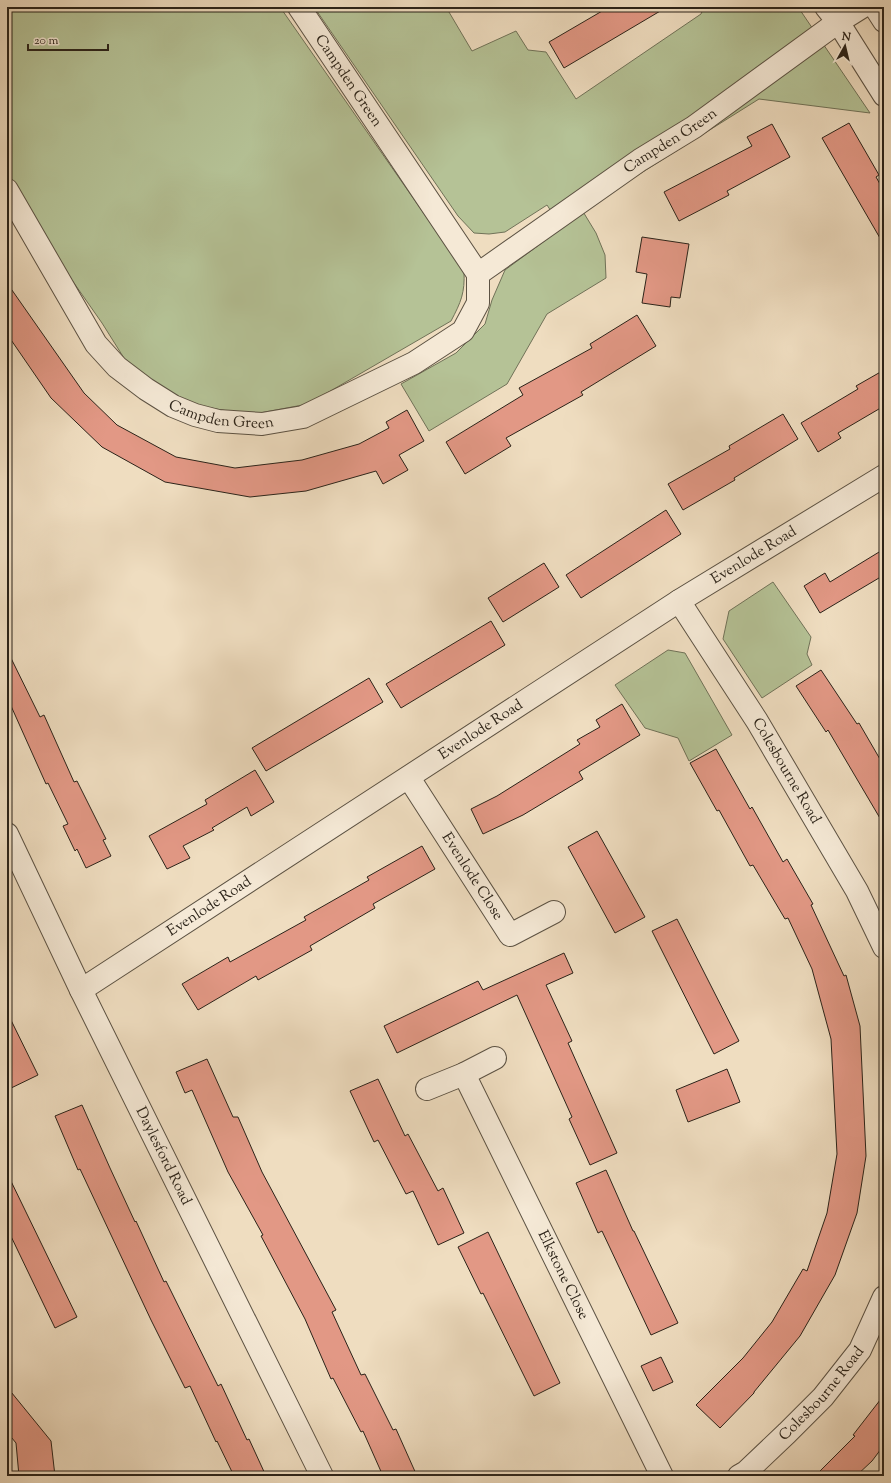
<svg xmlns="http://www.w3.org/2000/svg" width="891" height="1483" viewBox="0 0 891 1483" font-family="'Sorts Mill Goudy',serif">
<rect width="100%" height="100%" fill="#efddc0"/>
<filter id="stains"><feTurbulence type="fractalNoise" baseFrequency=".005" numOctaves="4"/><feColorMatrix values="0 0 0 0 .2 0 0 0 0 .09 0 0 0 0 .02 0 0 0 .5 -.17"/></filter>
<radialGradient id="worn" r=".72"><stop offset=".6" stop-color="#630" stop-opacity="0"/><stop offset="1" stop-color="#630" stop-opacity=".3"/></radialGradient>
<g fill="#b5c296" stroke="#707258">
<path d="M 7,7 L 280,7 L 464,271 C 465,293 461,302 451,321 L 308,404 L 249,415 L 179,402 L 129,366 L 102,323 L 48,246 L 7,176 Z"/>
<path d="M 314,7 L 446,7 L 472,51 L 516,31 L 528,50 L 546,52 L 576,99 L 701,14 L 704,7 L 798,7 L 870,113 L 759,99 L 582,210 L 596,233 L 605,255 L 606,278 L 547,314 L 507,384 L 429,431 L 401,384 L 456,353 L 485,324 L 492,300 L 505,270 L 562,228 L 547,205 L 505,232 L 489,234 L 474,233 L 458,216 Z"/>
<path d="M 773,582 L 811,637 L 807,654 L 812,665 L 762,698 L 723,639 L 729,611 Z"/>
<path d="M 668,650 L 685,653 L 732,735 L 689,761 L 678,738 L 645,728 L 615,685 Z"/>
</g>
<g fill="#e29885" stroke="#2b2319">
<path d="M 609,7 L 667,7 L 564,68 L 549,42 Z"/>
<path d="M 849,123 L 879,175 L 876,177 L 884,191 L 884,245 L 822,138 Z"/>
<path d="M 772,124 L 790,157 L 727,191 L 729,195 L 679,221 L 664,192 L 752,146 L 747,137 Z"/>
<path d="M 642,237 L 689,244 L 680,298 L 671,297 L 670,307 L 642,303 L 647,274 L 636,272 Z"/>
<path d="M 7,283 L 84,393 L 117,425 L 176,457 L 235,468 L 302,460 L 359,444 L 389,428 L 386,422 L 407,410 L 424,441 L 399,455 L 408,470 L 383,484 L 376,471 L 306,491 L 250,497 L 165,482 L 102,447 L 51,398 L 7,334 Z"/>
<path d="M 637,315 L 656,346 L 581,392 L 583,395 L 506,438 L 511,446 L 465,474 L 446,442 L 523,395 L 519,388 L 592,348 L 590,344 Z"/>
<path d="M 884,370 L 884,406 L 838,433 L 841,438 L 818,452 L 801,423 L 858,389 L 856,386 Z"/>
<path d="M 783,414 L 798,439 L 734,478 L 735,480 L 683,510 L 668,484 L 730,449 L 729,446 Z"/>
<path d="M 666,510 L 681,534 L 581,598 L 566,575 Z"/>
<path d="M 884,549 L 884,575 L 820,613 L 804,586 L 825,573 L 830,582 Z"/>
<path d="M 544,563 L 559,587 L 503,622 L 488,598 Z"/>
<path d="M 491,621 L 505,645 L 401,708 L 386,684 Z"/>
<path d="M 7,650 L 40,717 L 44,715 L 74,782 L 77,781 L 106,839 L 103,840 L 111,856 L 86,868 L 77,849 L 75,851 L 63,826 L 68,824 L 48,783 L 46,784 L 7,697 Z"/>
<path d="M 821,670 L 857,724 L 859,723 L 884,766 L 884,825 L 828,730 L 826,732 L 796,686 Z"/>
<path d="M 369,678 L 383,702 L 266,771 L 252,748 Z"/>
<path d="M 622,704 L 640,735 L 579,772 L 583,779 L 523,815 L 483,834 L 471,809 L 497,796 L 580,744 L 577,740 L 600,727 L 596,720 Z"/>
<path d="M 716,749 L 750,809 L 752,807 L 783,862 L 787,859 L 813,904 L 811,905 L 844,976 L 846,975 L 860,1026 L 866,1156 L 857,1213 L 835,1275 L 800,1336 L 754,1392 L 754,1393 L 720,1428 L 696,1405 L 743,1358 L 772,1322 L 803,1269 L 807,1271 L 827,1213 L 837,1154 L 831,1039 L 812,969 L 788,918 L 785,919 L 753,865 L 750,866 L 719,810 L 717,811 L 690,763 Z"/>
<path d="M 255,770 L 274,802 L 251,816 L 247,807 L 212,828 L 214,830 L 183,846 L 190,858 L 167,869 L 149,836 L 207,804 L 205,800 Z"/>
<path d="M 597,831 L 645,917 L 615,933 L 568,847 Z"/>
<path d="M 422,846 L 435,869 L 373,904 L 375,908 L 310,946 L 312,950 L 258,980 L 256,976 L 198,1010 L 182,984 L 228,957 L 230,962 L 306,920 L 304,917 L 369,880 L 367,877 Z"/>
<path d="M 677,919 L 739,1041 L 714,1054 L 652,931 Z"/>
<path d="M 564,953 L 573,973 L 546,985 L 572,1041 L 568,1043 L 617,1153 L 590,1165 L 569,1119 L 572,1117 L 517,995 L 397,1053 L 384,1026 L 478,981 L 483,990 Z"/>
<path d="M 7,1012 L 38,1075 L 7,1090 Z"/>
<path d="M 207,1059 L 233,1117 L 238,1117 L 262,1172 L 336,1310 L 332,1312 L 361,1375 L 365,1374 L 393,1430 L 396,1429 L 417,1476 L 383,1476 L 363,1431 L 361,1432 L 333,1378 L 331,1379 L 305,1319 L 261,1236 L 263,1235 L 228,1172 L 192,1090 L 185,1093 L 176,1072 Z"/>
<path d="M 727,1069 L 740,1102 L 688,1122 L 676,1090 Z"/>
<path d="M 378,1079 L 405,1136 L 408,1134 L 438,1191 L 443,1188 L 464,1233 L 438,1245 L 413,1191 L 406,1194 L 378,1140 L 374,1142 L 350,1091 Z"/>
<path d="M 82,1105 L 110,1168 L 135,1222 L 136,1221 L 164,1282 L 166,1281 L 218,1386 L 221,1384 L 247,1440 L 249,1439 L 266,1476 L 234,1476 L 217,1441 L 216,1442 L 190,1386 L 185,1388 L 151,1320 L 80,1169 L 78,1170 L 55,1116 Z"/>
<path d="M 606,1170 L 633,1231 L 634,1231 L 678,1323 L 651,1335 L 602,1231 L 598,1233 L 576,1183 Z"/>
<path d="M 7,1173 L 77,1317 L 55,1328 L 7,1228 Z"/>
<path d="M 488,1232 L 560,1383 L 534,1396 L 483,1293 L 481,1294 L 458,1247 Z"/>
<path d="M 661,1357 L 673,1382 L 653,1391 L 641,1366 Z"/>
<path d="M 7,1387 L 51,1441 L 55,1476 L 19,1476 L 16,1443 L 7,1432 Z"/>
<path d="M 884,1395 L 884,1445 L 872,1461 L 856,1476 L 815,1476 L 855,1436 L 853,1435 Z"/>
</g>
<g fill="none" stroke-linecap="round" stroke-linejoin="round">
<g stroke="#5c5243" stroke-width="24">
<g id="minor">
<path d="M 826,7 L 838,22 L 884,95"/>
<path id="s1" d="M 7,190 L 96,344 L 117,367 L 146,389 L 173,406 L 195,415 L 218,421 L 262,424 L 303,417 L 414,363 L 463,331 L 478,303 L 478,274 L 299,7"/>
<path id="s2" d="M 478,274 L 640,160 L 694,127 L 838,22 L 862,7"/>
<path id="s3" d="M 679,601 L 757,721 L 857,891 L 884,947"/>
<path id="s4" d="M 409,778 L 510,935 L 554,912"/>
<path id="s5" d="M 7,834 L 81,990 L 322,1476"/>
<path id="s6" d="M 81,990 L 679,601 L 884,476"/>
<path id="s7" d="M 464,1074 L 662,1476"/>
<path d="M 427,1089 L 464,1074 L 495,1058"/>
<path id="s8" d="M 739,1476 L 746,1472 L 787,1433 L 823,1397 L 860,1350 L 884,1297"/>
</g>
</g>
<g stroke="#5c5243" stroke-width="24">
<path id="tertiary" d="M 875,7 L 884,21"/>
</g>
<use href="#minor" stroke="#f5e9d6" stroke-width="22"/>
<use href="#tertiary" stroke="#f5e9d6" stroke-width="22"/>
</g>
<g text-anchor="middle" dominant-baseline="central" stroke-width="3" stroke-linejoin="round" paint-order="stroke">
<g font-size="15" fill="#2b2319" stroke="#f5e9d6">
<text transform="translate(348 81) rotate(56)">Campden Green</text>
<text stroke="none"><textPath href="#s2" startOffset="234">Campden Green</textPath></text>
<text stroke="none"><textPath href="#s1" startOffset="327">Campden Green</textPath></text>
<text stroke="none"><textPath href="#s6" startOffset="801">Evenlode Road</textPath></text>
<text stroke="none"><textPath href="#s6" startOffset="477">Evenlode Road</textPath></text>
<text stroke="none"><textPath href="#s3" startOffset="201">Colesbourne Road</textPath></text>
<text stroke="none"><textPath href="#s4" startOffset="117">Evenlode Close</textPath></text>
<text stroke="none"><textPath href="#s6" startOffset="153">Evenlode Road</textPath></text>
<text stroke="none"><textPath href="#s5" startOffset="358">Daylesford Road</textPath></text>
<text stroke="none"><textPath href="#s7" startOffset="224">Elkstone Close</textPath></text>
<text stroke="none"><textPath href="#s8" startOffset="117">Colesbourne Road</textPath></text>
</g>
</g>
<rect width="891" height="1483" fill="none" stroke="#efddc0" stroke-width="24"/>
<rect x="8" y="8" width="875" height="1467" fill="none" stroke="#2b2319" stroke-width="2"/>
<rect x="12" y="12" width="867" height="1459" fill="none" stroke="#2b2319"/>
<g transform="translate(845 46) rotate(8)" stroke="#f5e9d6" stroke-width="3" paint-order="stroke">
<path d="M0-3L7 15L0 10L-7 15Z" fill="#2b2319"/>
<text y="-6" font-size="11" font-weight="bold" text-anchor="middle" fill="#2b2319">N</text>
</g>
<path d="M28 44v6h80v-6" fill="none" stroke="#2b2319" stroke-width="2"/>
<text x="34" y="44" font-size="12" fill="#2b2319" stroke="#f5e9d6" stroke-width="3" paint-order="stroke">20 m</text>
<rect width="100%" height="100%" filter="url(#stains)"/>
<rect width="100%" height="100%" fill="url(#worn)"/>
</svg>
